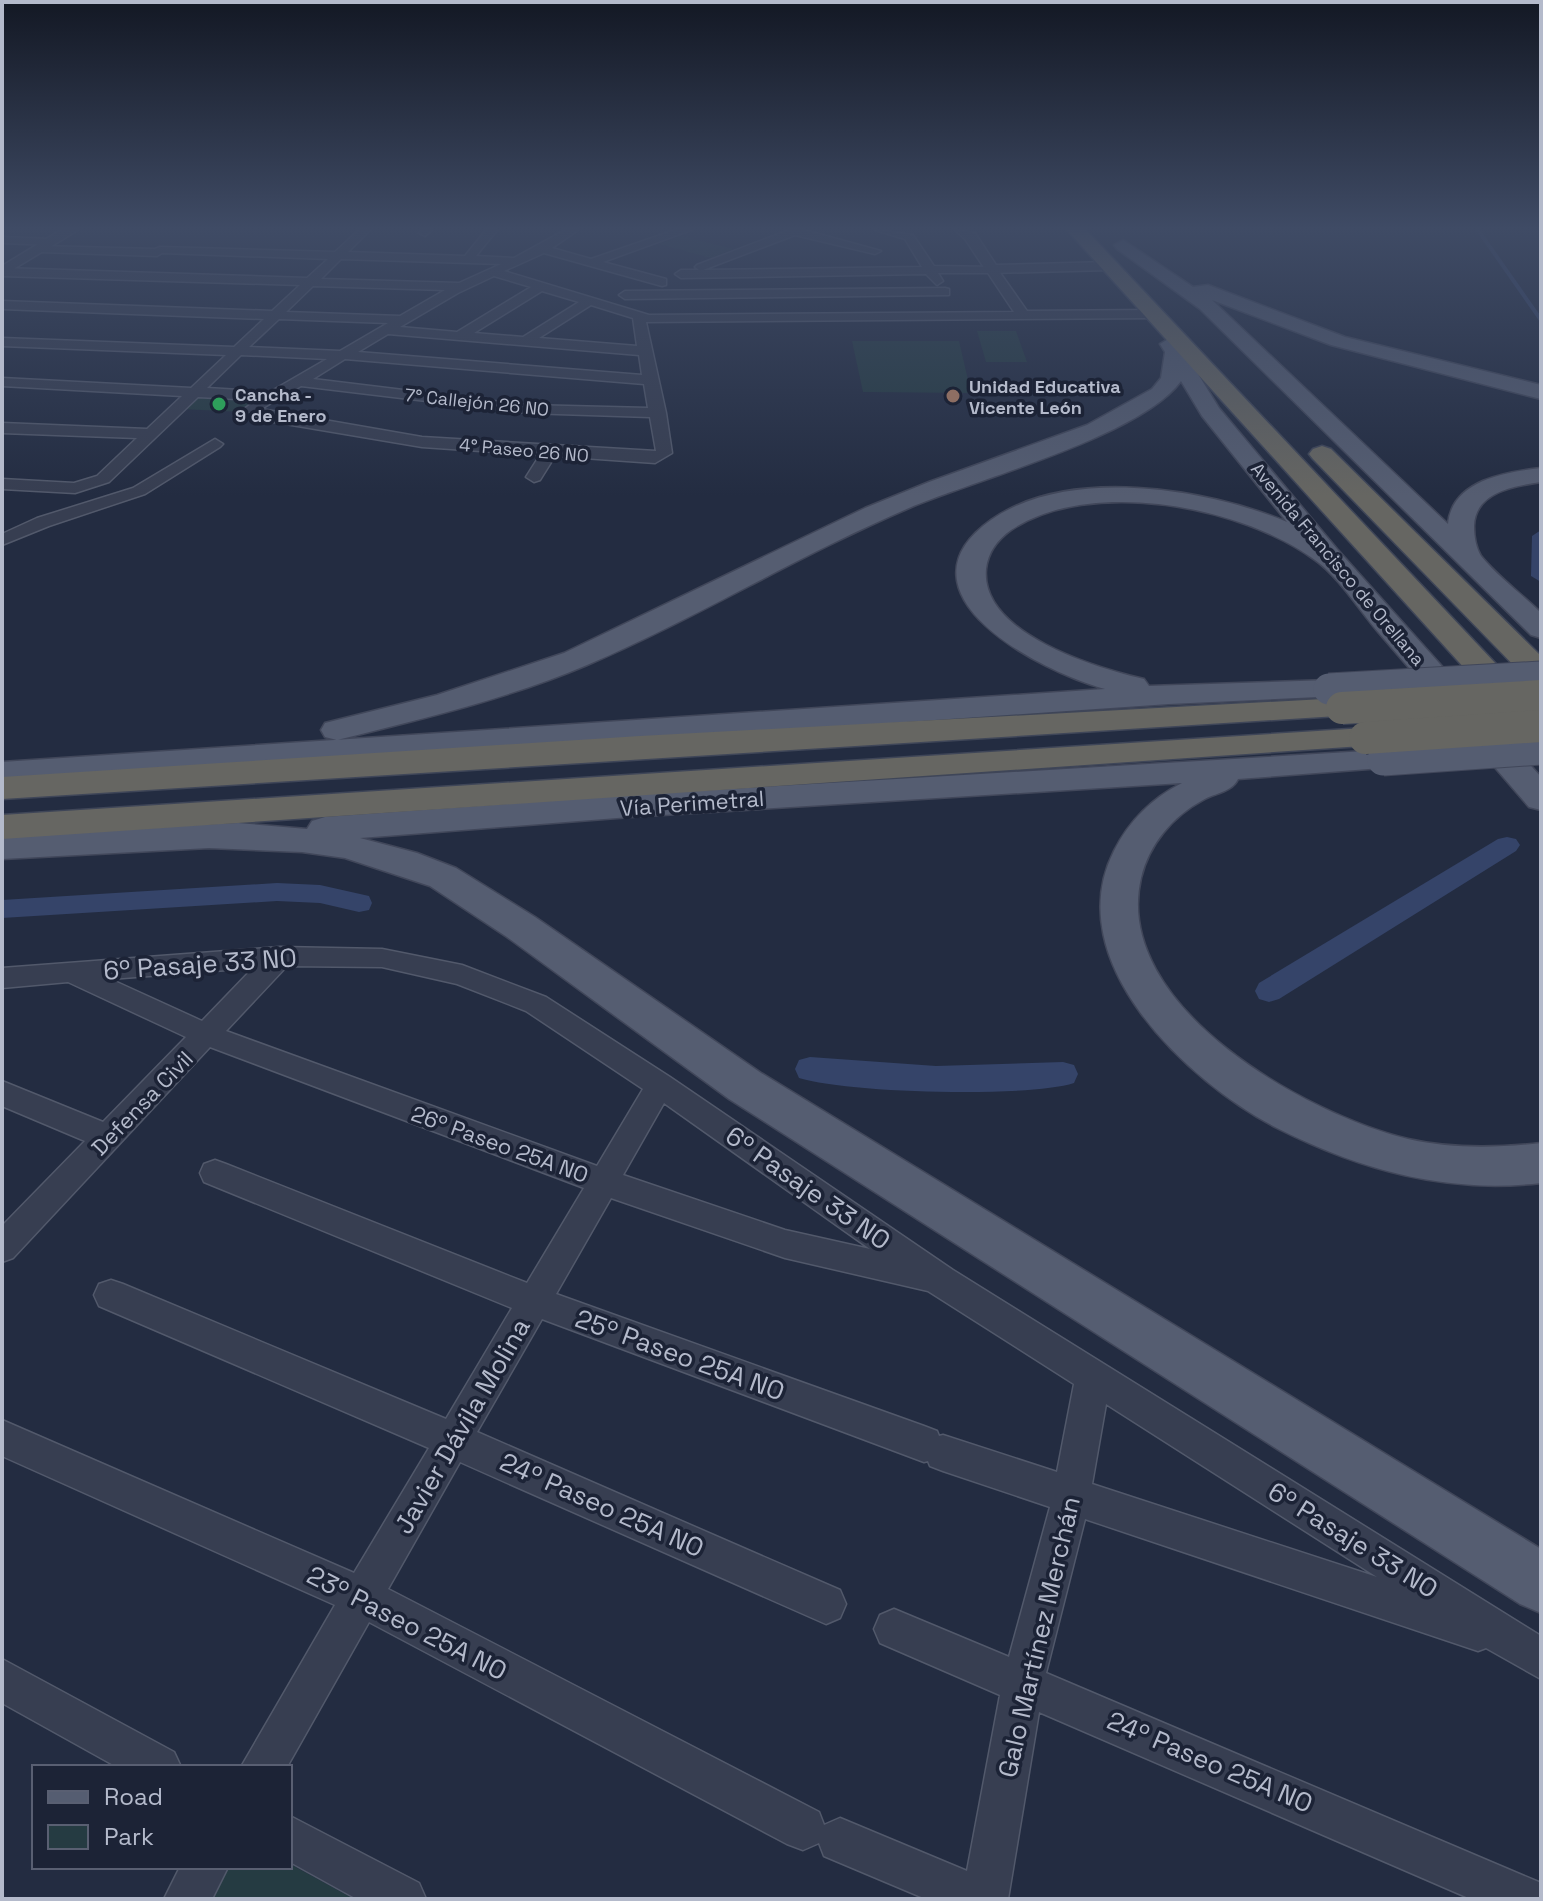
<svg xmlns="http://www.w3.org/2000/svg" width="1543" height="1901" viewBox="0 0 1543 1901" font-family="'Space Grotesk',sans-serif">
<rect width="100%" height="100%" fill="#232c41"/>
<g fill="#253b42">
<path d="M 682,236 L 733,249 L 711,258 L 659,244 Z"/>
<path d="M 977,331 L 1016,331 L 1027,362 L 986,362 Z"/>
<path d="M 852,341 L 959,341 L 971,393 L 863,392 Z"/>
<path d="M 197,395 L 257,398 L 242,412 L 181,409 Z"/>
<path d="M 290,1864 L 354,1899 L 195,1899 L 214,1867 L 290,1867 Z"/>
</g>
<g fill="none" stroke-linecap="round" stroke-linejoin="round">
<path stroke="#354469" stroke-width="4" d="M 1478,230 L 1541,320"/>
<g fill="#354469" fill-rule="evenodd">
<path d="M 1541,530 L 1541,582 L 1531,576 L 1532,536 Z"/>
<path d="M 1507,837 L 1516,839 L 1520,845 L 1516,851 L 1279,999 L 1269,1002 L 1259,999 L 1255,991 L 1259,983 L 1498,839 Z"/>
<path d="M 277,883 L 320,885 L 369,896 L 372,903 L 369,910 L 359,912 L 320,903 L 277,901 L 2,918 L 2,900 Z"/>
<path d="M 810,1057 L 936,1066 L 1063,1062 L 1074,1065 L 1078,1074 L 1074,1083 C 1027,1098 846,1093 799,1078 L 795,1069 L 799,1060 Z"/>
</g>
<g stroke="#52596b" stroke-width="3">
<g id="minor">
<path d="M 359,230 L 370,230 L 348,252 L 465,256 L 486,230 L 497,230 L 476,256 L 514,258 L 565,230 L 578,230 L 552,248 L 591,259 L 675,230 L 691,230 L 603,262 L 666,279 L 666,285 L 662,286 L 544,253 L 504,271 L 649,315 L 1014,312 L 988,273 L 938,273 L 943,281 L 937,285 L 926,274 L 681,278 L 675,274 L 681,270 L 699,270 L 695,267 L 697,265 L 789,230 L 804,230 L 881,251 L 875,254 L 795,235 L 703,270 L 922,267 L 905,239 L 875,230 L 913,235 L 934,266 L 996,267 L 1027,311 L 1157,310 L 1163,314 L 1157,318 L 646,322 L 666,413 L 672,453 L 655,463 L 555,456 L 540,480 L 534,482 L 526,477 L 540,455 L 422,447 L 262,420 L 244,409 L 257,400 L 198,397 L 109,482 L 75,493 L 2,489 L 2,479 L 74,483 L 97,476 L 137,438 L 2,433 L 2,423 L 147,429 L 182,396 L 2,386 L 2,378 L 191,388 L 226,355 L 2,346 L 2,338 L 234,347 L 264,319 L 2,309 L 2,301 L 272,311 L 300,285 L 2,276 L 2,268 L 307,278 L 328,259 L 162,253 L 157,256 L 40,252 L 34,249 L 40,246 L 155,249 L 160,247 L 335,252 ZM 341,259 L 501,264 L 459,283 L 321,279 ZM 494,276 L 531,287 L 457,332 L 400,327 L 458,293 ZM 313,286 L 445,290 L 400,316 L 286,312 ZM 542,291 L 579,302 L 523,337 L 474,333 ZM 591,305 L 633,318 L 637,346 L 539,338 ZM 279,319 L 388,323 L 340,351 L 249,347 ZM 388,334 L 639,355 L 642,375 L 358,352 ZM 241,355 L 327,359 L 270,392 L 207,388 ZM 345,359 L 644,384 L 648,408 L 527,405 L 313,379 ZM 301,386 L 527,413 L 650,417 L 656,451 L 422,437 L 261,409 Z"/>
<path d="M 422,230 L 432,230 L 425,236 L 419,233 Z"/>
<path d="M 2,237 L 52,239 L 58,242 L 52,245 L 2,243 Z"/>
<path d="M 945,288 L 949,289 L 949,295 L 625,299 L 619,295 L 625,291 Z"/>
<path d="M 215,439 L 223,444 L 220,447 L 145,494 L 49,526 L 2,545 L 2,534 L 37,518 L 133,488 Z"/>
<path d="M 280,947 L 382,949 L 462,965 L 546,997 L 670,1077 L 953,1270 L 1541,1636 L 1541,1679 L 1486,1648 L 1478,1651 L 1085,1519 L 1046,1673 L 1541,1883 L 1541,1899 L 1471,1899 L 1039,1712 L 1008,1899 L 926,1899 L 824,1856 L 819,1843 L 803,1850 L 787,1844 L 369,1622 L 287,1767 L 241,1767 L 335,1605 L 2,1456 L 2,1420 L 354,1573 L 429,1448 L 99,1306 L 94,1295 L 99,1284 L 111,1280 L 123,1284 L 446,1419 L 512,1308 L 204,1182 L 200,1173 L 204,1164 L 215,1160 L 226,1164 L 527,1283 L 584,1188 L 210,1047 L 13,1258 L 2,1262 L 2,1226 L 85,1141 L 2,1106 L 2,1081 L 103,1122 L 186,1037 L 68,982 L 2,988 L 2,968 ZM 287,966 L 382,967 L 457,984 L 526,1011 L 643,1089 L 597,1166 L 226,1031 ZM 253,968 L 202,1021 L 110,979 ZM 664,1103 L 870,1249 L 785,1230 L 623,1175 ZM 611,1198 L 785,1258 L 928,1291 L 1074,1384 L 1057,1472 L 943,1435 L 939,1436 L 937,1431 L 924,1426 L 556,1294 ZM 542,1319 L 924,1462 L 928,1461 L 930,1466 L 943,1471 L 1050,1507 L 1009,1657 L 894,1609 L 880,1615 L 874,1629 L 880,1643 L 1000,1695 L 967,1871 L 840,1818 L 824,1825 L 819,1812 L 388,1589 L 460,1462 L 826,1624 L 840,1618 L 846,1604 L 840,1590 L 477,1432 ZM 1106,1404 L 1377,1577 L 1092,1484 Z"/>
<path d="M 2,1659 L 174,1752 L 181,1767 L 117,1767 L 2,1703 Z"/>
<path d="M 290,1816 L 419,1883 L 426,1899 L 357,1899 L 290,1862 Z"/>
<path d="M 180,1867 L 228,1867 L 212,1899 L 164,1899 Z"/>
</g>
</g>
<g stroke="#52596b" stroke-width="3">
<g id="tertiary">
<path d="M 61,230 L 78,230 L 2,276 L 2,266 Z"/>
<path d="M 955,230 L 975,233 L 996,265 L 1109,262 L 1116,266 L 1109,270 L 992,273 L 987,272 L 965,239 Z"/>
</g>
</g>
<g stroke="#41475a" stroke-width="3">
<g id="primary">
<path d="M 1123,240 L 1193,287 L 1208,285 L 1345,337 L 1541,385 L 1541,399 L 1331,345 L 1212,300 L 1448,524 C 1452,480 1506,472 1541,468 L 1541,482 C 1514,486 1475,492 1474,526 C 1474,536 1476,548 1481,556 C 1498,577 1522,594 1541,613 L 1541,638 L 1531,635 L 1200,309 L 1117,249 L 1114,245 Z"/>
<path d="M 1170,338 L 1177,340 L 1219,408 L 1337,549 L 1541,777 L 1541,810 L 1529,807 C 1479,749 1429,691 1379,633 C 1360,611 1338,576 1315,560 C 1242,506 1090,477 1011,530 C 997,540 988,552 986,569 C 980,634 1097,668 1144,679 L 1149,686 L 1329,680 L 1340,682 L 1345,689 L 1340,696 L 1169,704 L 2,784 L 2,762 L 1105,689 C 1041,672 888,593 991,520 C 1068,466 1206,488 1287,522 L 1202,416 L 1181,381 C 1141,436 977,479 909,508 C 799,555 697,618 587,665 C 507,699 421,719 337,740 L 325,737 L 321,730 L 325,723 L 437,695 L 564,653 L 865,508 L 929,482 L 1087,425 L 1152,389 L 1161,378 L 1165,352 L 1160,344 Z"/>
<path d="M 1383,750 L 1395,753 L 1400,760 L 1395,767 L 1238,779 C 1232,792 1215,793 1203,800 C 1173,816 1149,844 1141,878 C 1111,1006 1307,1115 1408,1139 C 1452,1149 1497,1148 1541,1143 L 1541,1183 C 1447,1194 1360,1170 1277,1128 C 1188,1082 1058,961 1114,851 C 1129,821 1152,798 1182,783 L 630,817 L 360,838 L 417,853 L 456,868 L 535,917 L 761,1073 L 1541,1549 L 1541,1613 L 1520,1604 L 729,1099 L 507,937 L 430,886 L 345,858 L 302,852 L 209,848 L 2,859 L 2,835 L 238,823 L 307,829 L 312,821 L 325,817 L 630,795 Z"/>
</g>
</g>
<g stroke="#3f4658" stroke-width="3">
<g id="trunk">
<path d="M 1067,230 L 1086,230 L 1530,700 L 1535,707 L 1530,714 L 1518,717 L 1506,714 Z"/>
<path d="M 1322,446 L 1331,449 L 1541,656 L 1541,684 L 1529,681 L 1313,459 L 1309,454 L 1313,449 Z"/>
<path d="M 1342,698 L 1354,701 L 1359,708 L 1354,715 L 2,799 L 2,777 L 640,736 Z"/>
<path d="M 1365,728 L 1377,731 L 1382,738 L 1377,745 L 2,839 L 2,815 Z"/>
</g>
</g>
<use href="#minor" fill="#373e51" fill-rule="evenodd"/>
<use href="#tertiary" fill="#373e51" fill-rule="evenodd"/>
<use href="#primary" fill="#555d71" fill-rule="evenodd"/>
<use href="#trunk" fill="#666662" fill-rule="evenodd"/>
<g stroke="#41475a" stroke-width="33" stroke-linecap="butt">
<g id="primary-bridge">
<path d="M 1329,689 L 1541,677"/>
<path d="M 1383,760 L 1541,749"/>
</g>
</g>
<g stroke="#3f4658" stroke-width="34" stroke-linecap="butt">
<g id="trunk-bridge">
<path d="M 1342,708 L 1541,696"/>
<path d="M 1365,738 L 1541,726"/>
</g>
</g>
<use href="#primary-bridge" stroke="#555d71" stroke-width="31"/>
<use href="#trunk-bridge" stroke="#666662" stroke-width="32"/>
</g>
<linearGradient id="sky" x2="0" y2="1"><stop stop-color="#131824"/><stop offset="0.46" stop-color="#3f4b65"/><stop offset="1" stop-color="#3f4b65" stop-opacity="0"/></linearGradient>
<rect width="1543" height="496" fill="url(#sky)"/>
<circle fill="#8d6e63" stroke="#1c2336" stroke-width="3" cx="953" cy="396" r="8"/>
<circle fill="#2e9e5b" stroke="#1c2336" stroke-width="3" cx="219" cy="404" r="8"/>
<g text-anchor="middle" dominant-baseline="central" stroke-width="7" stroke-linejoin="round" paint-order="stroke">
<g font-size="18" font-weight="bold" fill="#b4bacb" stroke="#1c2336" text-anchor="start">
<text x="969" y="386">Unidad Educativa<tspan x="969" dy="21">Vicente León</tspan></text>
<text x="235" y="394">Cancha -<tspan x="235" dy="21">9 de Enero</tspan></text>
</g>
<g font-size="18" fill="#b4bacb" stroke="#1c2336">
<text transform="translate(477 402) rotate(6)">7° Callejón 26 NO</text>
<text transform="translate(524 450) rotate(5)">4° Paseo 26 NO</text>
<text transform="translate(1338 564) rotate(50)">Avenida Francisco de Orellana</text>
</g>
<g font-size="22" fill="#b4bacb" stroke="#1c2336">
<text transform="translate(692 803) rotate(-4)">Vía Perimetral</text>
<text transform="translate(142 1103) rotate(-46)">Defensa Civil</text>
<text transform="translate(500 1144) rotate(20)">26º Paseo 25A NO</text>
</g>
<g font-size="26" fill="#b4bacb" stroke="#1c2336">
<text transform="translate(200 964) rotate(-4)">6º Pasaje 33 NO</text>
<text transform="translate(808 1188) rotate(35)">6º Pasaje 33 NO</text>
<text transform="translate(680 1355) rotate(20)">25º Paseo 25A NO</text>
<text transform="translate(462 1426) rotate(-60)">Javier Dávila Molina</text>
<text transform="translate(602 1505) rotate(24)">24º Paseo 25A NO</text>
<text transform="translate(1353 1540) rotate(32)">6º Pasaje 33 NO</text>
<text transform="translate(407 1623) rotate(27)">23º Paseo 25A NO</text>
<text transform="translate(1039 1637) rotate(-77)">Galo Martínez Merchán</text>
<text transform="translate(1210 1762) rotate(23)">24º Paseo 25A NO</text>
</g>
</g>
<rect width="1543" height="1901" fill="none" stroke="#b4bacb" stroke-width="8"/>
<rect x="32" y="1765" width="260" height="104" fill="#1c2336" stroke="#595f72" stroke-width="2"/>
<rect x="48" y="1791" width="40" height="12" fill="#555d71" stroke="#595f72" stroke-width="2"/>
<text x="104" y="1805" font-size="24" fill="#b4bacb">Road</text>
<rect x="48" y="1825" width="40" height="24" fill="#253b42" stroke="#595f72" stroke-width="2"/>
<text x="104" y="1845" font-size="24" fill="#b4bacb">Park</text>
</svg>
